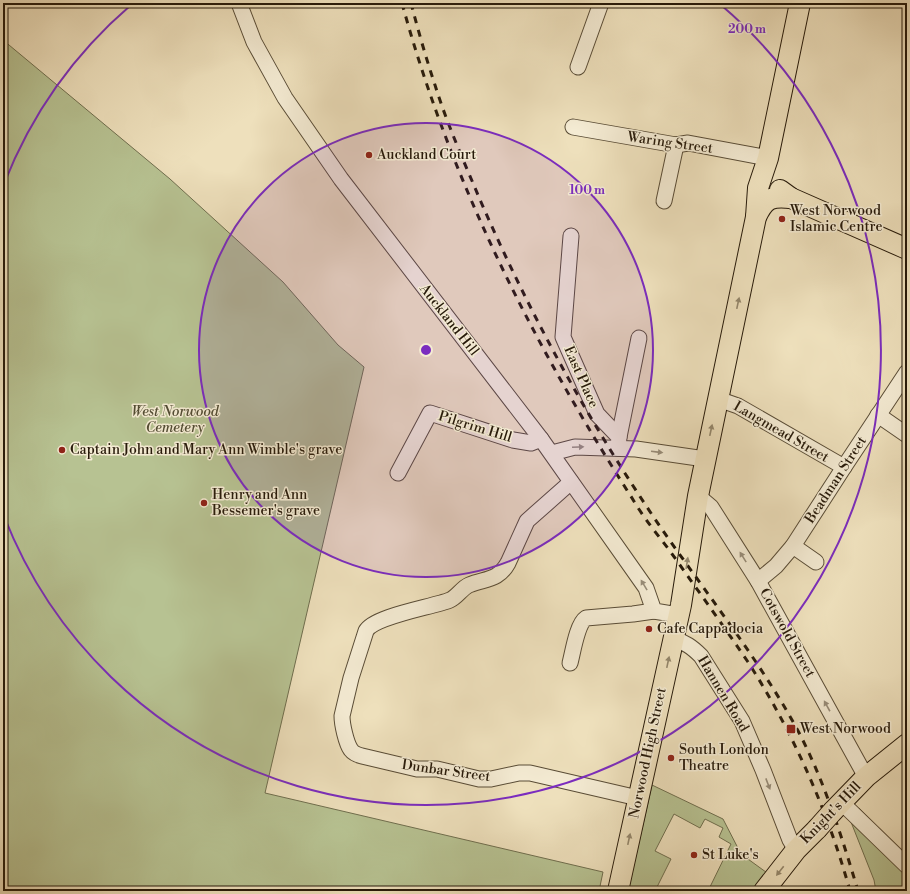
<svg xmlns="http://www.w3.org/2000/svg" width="910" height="894" viewBox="0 0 910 894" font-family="'Libre Bodoni',serif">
<rect width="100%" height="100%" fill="#eee0bc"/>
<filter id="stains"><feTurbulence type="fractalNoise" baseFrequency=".005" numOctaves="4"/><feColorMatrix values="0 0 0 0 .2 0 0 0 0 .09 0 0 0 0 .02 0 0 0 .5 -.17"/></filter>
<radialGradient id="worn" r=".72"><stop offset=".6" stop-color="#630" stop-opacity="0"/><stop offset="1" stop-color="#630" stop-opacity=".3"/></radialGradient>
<g fill="#b7c292" stroke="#6f6e4e">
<path d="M 3,40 L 170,179 L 283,282 L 338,345 L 364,367 L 265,793 L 603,872 L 599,891 L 3,891 Z"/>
<path d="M 652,785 L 723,819 L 741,854 L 770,875 L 756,891 L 708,891 L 731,844 L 719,837 L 723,828 L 705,819 L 700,828 L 674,814 L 655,851 L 671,859 L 655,891 L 628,891 Z"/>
<path d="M 859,808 L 907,856 L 907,891 L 876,891 L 874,880 L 849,817 Z"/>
</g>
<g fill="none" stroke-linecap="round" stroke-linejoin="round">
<g stroke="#594c36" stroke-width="17">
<g id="minor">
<path d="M 239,3 L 254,42 L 285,98 L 341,179 L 541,439 L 646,588 L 654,611 L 678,615"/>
<path d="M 578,67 L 601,3"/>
<path d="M 573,127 L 676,145 L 688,143 L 768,158"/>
<path d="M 664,201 L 676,145"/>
<path d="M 571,236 L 563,337 L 597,414 L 619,437 L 618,448"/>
<path d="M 718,399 L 738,406 L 844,467"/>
<path d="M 878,415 L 907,435"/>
<path d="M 619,437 L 639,338"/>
<path d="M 552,453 L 575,447 L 636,449 L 705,459"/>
<path d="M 398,473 L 430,413 L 513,440 L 531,443 L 541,439"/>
<path d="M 571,482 L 527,521 L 508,563 C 498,581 486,578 469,585 C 462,588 457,597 450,600 C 433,607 374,616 366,631 L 351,678 L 342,716 C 342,724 346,743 351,750 C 354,754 358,755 362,756 L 417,769 L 437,769 L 479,779 L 491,779 L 519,773 L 530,773 L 638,798"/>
<path d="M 698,496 L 711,507 L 758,581 L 866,777"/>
<path d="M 793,546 L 816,562"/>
<path d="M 758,581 L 776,566 L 793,546 L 844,467 L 907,372"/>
<path d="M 673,639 C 685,642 692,647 701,656 L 742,721 L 763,770 L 790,840 L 796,850"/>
<path d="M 570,663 C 573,652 577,624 586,618 L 633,614 L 654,611"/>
<path d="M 841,802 L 907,866"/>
</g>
</g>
<g stroke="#271a0a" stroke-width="22">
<g id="major">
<path d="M 780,190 L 791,198 L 907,249"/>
<path d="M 756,217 L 758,188 L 768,158 L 800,3"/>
<path d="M 833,811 L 866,777 L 907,744"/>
<path d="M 618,891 L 681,605 L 698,496 L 756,217 C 765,198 771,196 791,198"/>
<path d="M 764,891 L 796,850 L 817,829"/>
</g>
</g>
<use href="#minor" stroke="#f4ebd3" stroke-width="15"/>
<use href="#major" stroke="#eee0bc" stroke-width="20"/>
<g stroke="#271a0a" stroke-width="3" stroke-dasharray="7 7" stroke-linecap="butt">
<path d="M 402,3 C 450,180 533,344 632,498 C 643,517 657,534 670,551 C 696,588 723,625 748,662 C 793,732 828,811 850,891"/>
<path d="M 411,3 C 418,30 426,58 435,85 C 447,124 465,164 481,202 C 526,305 579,404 641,498 C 691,575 751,646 796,727 C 823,777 842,837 858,891"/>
</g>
<g stroke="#271a0a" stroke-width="22" stroke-linecap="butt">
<path id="major-bridge" d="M 817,829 L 833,811"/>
</g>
<use href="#major-bridge" stroke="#eee0bc" stroke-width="20"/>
</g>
<defs><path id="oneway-solid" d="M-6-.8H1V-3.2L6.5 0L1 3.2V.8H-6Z"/></defs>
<g fill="#94876c">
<use href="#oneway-solid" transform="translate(738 303) rotate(-78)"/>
<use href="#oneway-solid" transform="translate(711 430) rotate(-78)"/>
<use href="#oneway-solid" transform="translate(687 563) rotate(-81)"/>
<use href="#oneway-solid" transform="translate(668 662) rotate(-78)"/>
<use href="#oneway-solid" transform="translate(629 839) rotate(-78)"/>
<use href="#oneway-solid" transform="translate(780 871) rotate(128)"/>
</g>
<g fill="#988d79">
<use href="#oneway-solid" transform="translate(578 447) rotate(-3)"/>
<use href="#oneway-solid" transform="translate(657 452) rotate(7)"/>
<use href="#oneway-solid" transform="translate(743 557) rotate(-122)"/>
<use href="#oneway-solid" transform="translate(644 585) rotate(-121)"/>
<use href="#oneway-solid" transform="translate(827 706) rotate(-119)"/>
<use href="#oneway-solid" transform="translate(768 784) rotate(69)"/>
</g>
<circle cx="426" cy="350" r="227" fill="#7b2cbf" fill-opacity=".12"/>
<g fill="none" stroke="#7b2cbf" stroke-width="2">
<circle cx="426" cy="350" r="227"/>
<path d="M4 184A454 454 0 0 1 131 5M721 5A454 454 0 1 1 4 516"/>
</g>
<g fill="#8f2418" stroke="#f4ebd3" stroke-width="1.5">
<circle cx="369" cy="155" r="4"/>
<circle cx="782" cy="219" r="4"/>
<circle cx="62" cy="450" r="4"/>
<circle cx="204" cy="503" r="4"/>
<circle cx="649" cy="629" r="4"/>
<rect x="786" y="724" width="10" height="10" rx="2"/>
<circle cx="671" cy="758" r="4"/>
<circle cx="694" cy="855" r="4"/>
</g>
<g text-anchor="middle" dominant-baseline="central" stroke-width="3" stroke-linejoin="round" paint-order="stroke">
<g font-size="14" fill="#271a0a" stroke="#f4ebd3">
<text transform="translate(670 143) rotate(8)">Waring Street</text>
<text transform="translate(449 320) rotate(52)">Auckland Hill</text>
<text transform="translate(581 377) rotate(66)">East Place</text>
<text transform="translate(475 427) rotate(17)">Pilgrim Hill</text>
<text transform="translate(781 432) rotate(30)">Langmead Street</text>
<text transform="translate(836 480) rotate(-57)">Beadman Street</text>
<text transform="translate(787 633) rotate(61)">Cotswold Street</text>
<text transform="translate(723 694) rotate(59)">Hannen Road</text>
<text transform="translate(648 753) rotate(-78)">Norwood High Street</text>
<text transform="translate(446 771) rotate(8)">Dunbar Street</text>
<text transform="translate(831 813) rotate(-46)">Knight's Hill</text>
</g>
<g font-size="14" fill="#271a0a" stroke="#f4ebd3" text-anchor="start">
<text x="377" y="155">Auckland Court</text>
<text x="790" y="211">West Norwood<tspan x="790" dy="16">Islamic Centre</tspan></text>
<text x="70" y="450">Captain John and Mary Ann Wimble's grave</text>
<text x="212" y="495">Henry and Ann<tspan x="212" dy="16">Bessemer's grave</tspan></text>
<text x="657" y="629">Cafe Cappadocia</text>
<text x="800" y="729">West Norwood</text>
<text x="679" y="750">South London<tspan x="679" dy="16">Theatre</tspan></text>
<text x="702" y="855">St Luke's</text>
</g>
<g font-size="14" font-style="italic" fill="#524c33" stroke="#f4ebd3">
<text x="175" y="412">West Norwood<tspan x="175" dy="16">Cemetery</tspan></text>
</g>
</g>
<circle cx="426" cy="350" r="6" fill="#7b2cbf" stroke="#f4ebd3" stroke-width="2"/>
<g font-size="12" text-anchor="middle" font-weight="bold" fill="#7b2cbf" stroke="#f4ebd3" stroke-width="3" stroke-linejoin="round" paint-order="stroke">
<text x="747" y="33">200 m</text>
<text x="587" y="194">100 m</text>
</g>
<rect width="910" height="894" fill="none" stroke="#eee0bc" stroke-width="16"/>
<rect x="4" y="4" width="902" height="886" fill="none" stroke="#271a0a" stroke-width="2"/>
<rect x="8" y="8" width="894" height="878" fill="none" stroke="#271a0a"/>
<rect width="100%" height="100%" filter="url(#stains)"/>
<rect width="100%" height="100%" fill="url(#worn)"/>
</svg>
